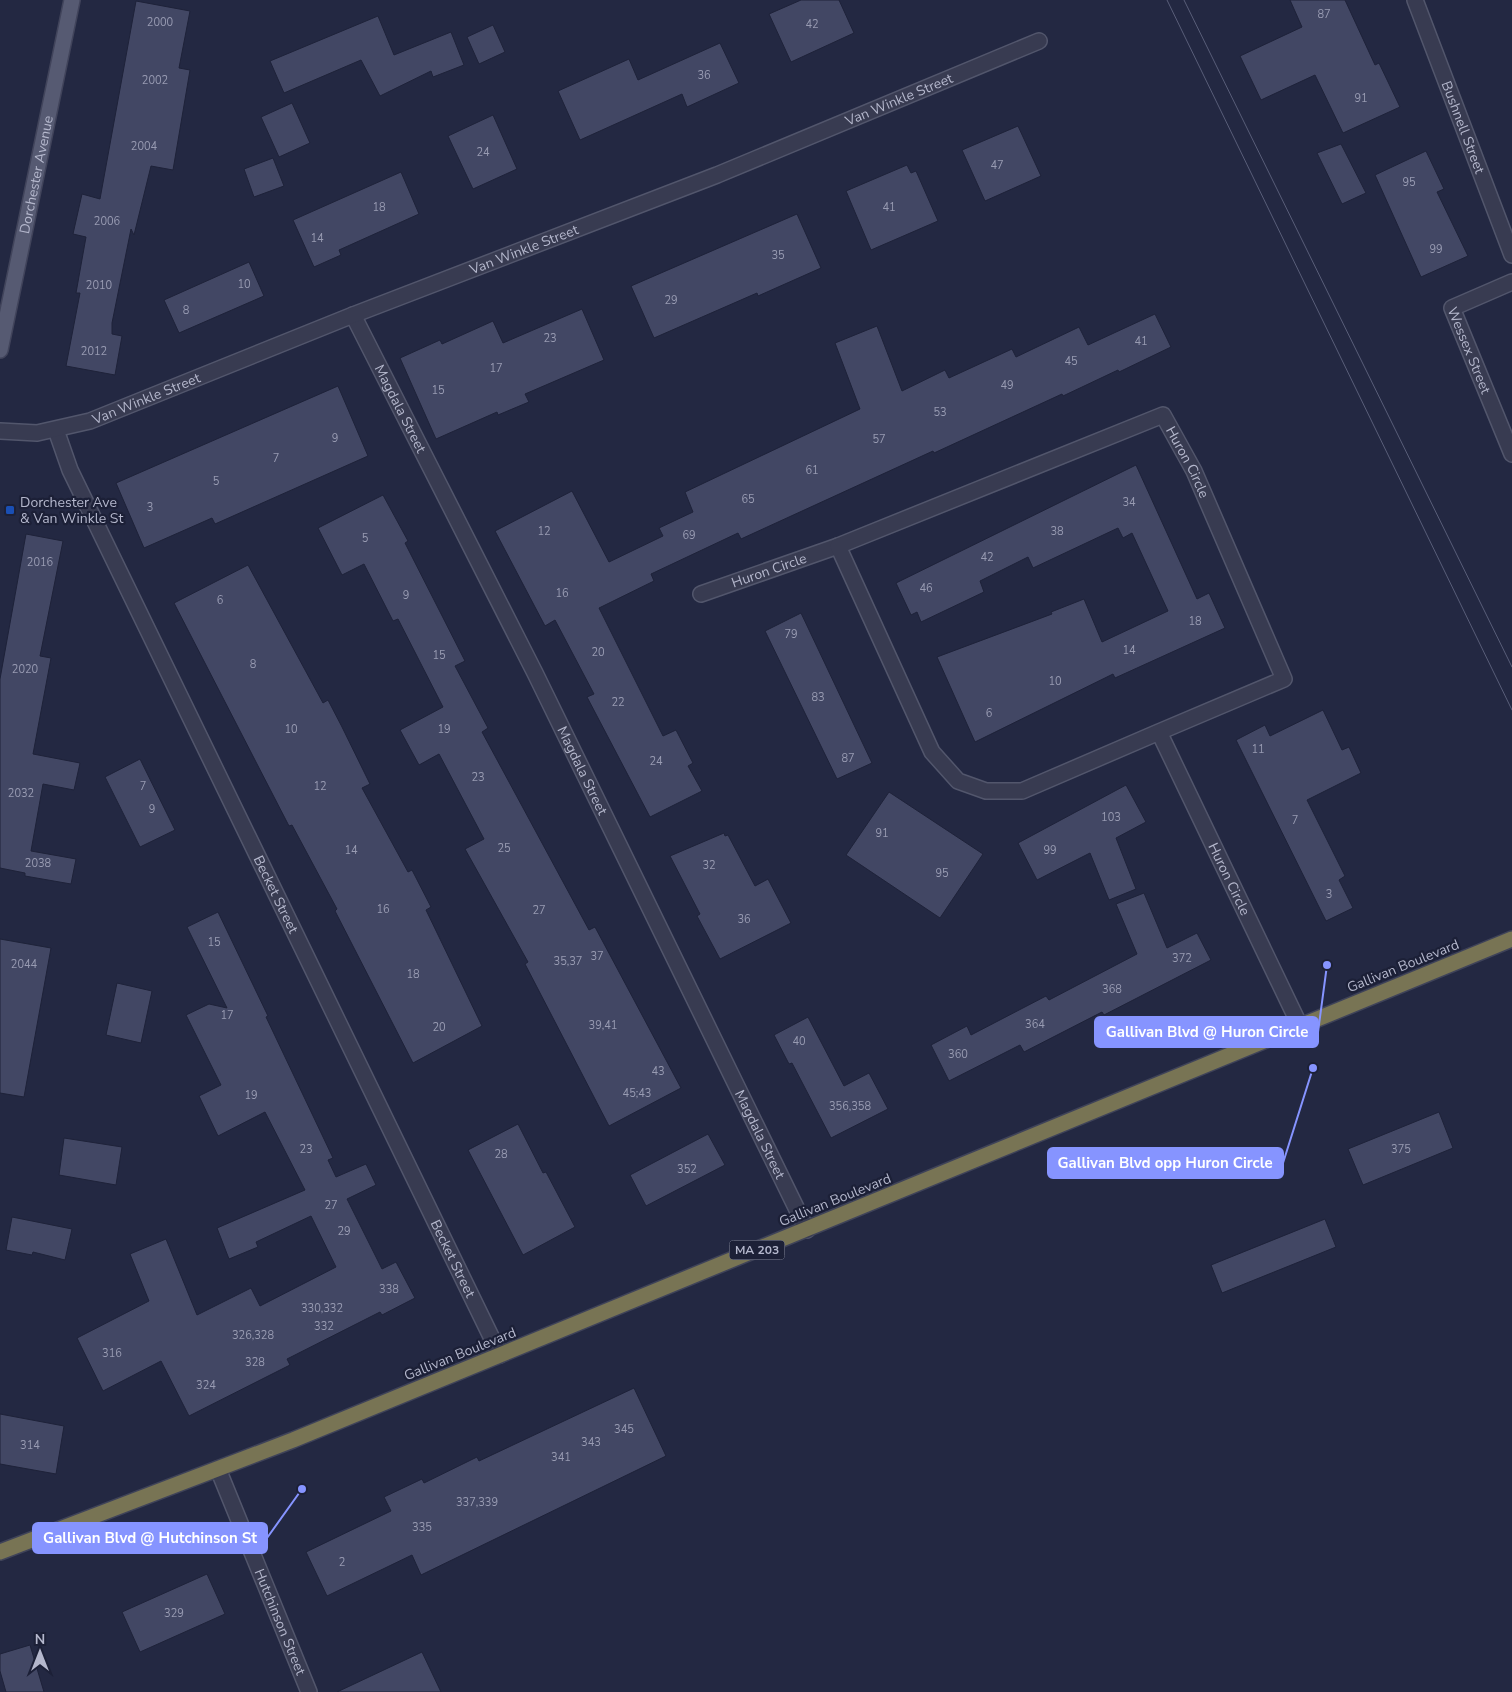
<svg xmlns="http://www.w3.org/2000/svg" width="1512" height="1692" viewBox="0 0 1512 1692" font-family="'Nunito Sans',sans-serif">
<rect width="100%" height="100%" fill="#232842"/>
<g fill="#424764" stroke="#1e2239">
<path d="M 801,0 L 839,0 L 854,33 L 791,62 L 769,14 Z"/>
<path d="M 1290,0 L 1345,0 L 1375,65 L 1379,63 L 1400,107 L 1343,133 L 1315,75 L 1261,100 L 1240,56 L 1302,27 Z"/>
<path d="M 136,1 L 190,11 L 179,68 L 190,70 L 173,170 L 151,166 L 134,235 L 131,229 L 112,323 L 112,334 L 122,336 L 115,375 L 66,366 L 80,293 L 76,293 L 86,237 L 73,234 L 82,194 L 100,199 Z"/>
<path d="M 378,16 L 394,55 L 451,32 L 464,65 L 433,77 L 431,71 L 380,96 L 361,60 L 284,93 L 270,61 Z"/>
<path d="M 493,25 L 505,52 L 479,64 L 467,37 Z"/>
<path d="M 720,43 L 739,83 L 687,107 L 682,94 L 580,140 L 558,91 L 629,59 L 638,80 Z"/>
<path d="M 292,103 L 310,143 L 279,157 L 261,117 Z"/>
<path d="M 493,115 L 517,169 L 473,189 L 448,136 Z"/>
<path d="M 1018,126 L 1041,176 L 985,201 L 962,150 Z"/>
<path d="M 1341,144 L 1366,193 L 1342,204 L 1317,153 Z"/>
<path d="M 1426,151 L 1444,189 L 1437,192 L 1468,256 L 1421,277 L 1375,175 Z"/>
<path d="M 273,158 L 284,186 L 254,197 L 244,169 Z"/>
<path d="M 907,165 L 911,173 L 916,171 L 938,221 L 871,250 L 846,191 Z"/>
<path d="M 401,172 L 419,214 L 339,250 L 341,255 L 314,267 L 293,220 Z"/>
<path d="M 797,214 L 821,268 L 758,296 L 757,293 L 654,338 L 631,286 Z"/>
<path d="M 249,262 L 264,296 L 179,333 L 164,300 Z"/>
<path d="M 582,309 L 604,360 L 525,394 L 529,402 L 498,415 L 497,412 L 436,439 L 400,358 L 440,340 L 442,344 L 493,321 L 503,343 Z"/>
<path d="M 1155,314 L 1171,347 L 1119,372 L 1118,370 L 1063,396 L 1062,394 L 934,453 L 933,451 L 741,539 L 738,533 L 651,574 L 654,581 L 599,608 L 663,736 L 676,730 L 693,763 L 688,766 L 702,791 L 650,817 L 587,697 L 594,694 L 555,620 L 545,626 L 495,531 L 572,491 L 609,562 L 663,536 L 659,528 L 693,512 L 685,492 L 860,409 L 835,343 L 877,326 L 902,391 L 945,370 L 949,378 L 1012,349 L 1016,357 L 1079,327 L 1088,345 Z"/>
<path d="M 338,386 L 368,456 L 215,524 L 212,518 L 144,548 L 116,483 Z"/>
<path d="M 1136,465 L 1197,599 L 1209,593 L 1225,628 L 1115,678 L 1113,674 L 975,742 L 937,657 L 1052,614 L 1051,612 L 1084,599 L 1102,642 L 1168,611 L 1132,533 L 1123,538 L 1118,528 L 1033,568 L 1028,557 L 980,581 L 984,592 L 921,622 L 917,612 L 911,615 L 896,583 Z"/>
<path d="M 383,495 L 408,541 L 405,543 L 465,661 L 455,666 L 488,728 L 482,732 L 589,930 L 595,927 L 681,1088 L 609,1126 L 525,964 L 528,962 L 465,849 L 484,839 L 439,754 L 419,765 L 400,730 L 443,707 L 398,619 L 393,621 L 364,564 L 342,575 L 318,528 Z"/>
<path d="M 26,534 L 63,541 L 40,656 L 51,658 L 33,754 L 80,763 L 74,790 L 43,784 L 31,851 L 76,859 L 71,884 L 25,876 L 25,873 L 0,868 L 0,679 Z"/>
<path d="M 248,565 L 323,703 L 328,700 L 342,727 L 370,784 L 362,788 L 408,872 L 412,870 L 431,907 L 426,910 L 482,1026 L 413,1063 L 335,911 L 337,909 L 292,825 L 289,826 L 174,603 Z"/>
<path d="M 801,613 L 872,763 L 837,779 L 765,631 Z"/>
<path d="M 1323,710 L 1342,750 L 1349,747 L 1361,773 L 1307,800 L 1345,876 L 1339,880 L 1353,908 L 1326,921 L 1236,740 L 1265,725 L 1270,736 Z"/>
<path d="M 140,759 L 175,830 L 140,847 L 105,777 Z"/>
<path d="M 1126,785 L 1146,822 L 1116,838 L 1136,889 L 1109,900 L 1090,853 L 1037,880 L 1018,843 Z"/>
<path d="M 889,792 L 983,854 L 940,918 L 846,855 Z"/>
<path d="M 724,833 L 725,836 L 728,835 L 755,886 L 768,879 L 791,923 L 720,959 L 697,916 L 700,914 L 670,856 Z"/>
<path d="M 1144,893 L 1167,948 L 1197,933 L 1211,960 L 1104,1015 L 1102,1012 L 1024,1052 L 1020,1045 L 949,1081 L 931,1045 L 967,1026 L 971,1035 L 1046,996 L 1049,1000 L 1137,954 L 1116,904 Z"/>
<path d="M 218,912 L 268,1016 L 266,1017 L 333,1158 L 328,1160 L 336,1177 L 366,1164 L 376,1185 L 347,1199 L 382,1269 L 396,1262 L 415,1298 L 382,1315 L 380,1312 L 287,1359 L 290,1365 L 189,1416 L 161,1361 L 103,1391 L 77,1338 L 149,1301 L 130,1254 L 166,1239 L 197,1315 L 251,1288 L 260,1306 L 336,1267 L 311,1216 L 256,1242 L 258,1247 L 229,1259 L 217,1228 L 305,1190 L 265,1112 L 218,1136 L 199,1096 L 221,1085 L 186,1015 L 209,1004 L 227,1008 L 187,927 Z"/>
<path d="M 0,939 L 51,948 L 24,1097 L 0,1093 Z"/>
<path d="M 117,983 L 152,991 L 141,1043 L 106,1035 Z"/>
<path d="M 808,1017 L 844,1086 L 869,1073 L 888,1109 L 831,1138 L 792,1063 L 789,1064 L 774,1035 Z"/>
<path d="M 1439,1112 L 1453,1148 L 1363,1185 L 1348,1149 Z"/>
<path d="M 518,1124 L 543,1173 L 546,1172 L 575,1227 L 523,1255 L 468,1150 Z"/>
<path d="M 708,1134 L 725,1165 L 646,1206 L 630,1175 Z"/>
<path d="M 64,1138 L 122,1147 L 116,1185 L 59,1175 Z"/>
<path d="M 12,1217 L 72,1229 L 65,1260 L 33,1252 L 32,1255 L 6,1250 Z"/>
<path d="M 1325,1219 L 1336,1247 L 1222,1293 L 1211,1265 Z"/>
<path d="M 634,1388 L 666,1456 L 421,1575 L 412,1555 L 327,1596 L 306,1552 L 391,1511 L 384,1497 L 422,1479 L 424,1483 L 477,1457 L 479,1461 Z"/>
<path d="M 0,1414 L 64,1426 L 56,1474 L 0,1464 Z"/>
<path d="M 207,1574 L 225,1614 L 140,1652 L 122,1612 Z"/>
<path d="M 30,1645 L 44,1692 L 6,1692 L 0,1671 L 0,1654 Z"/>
<path d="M 422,1652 L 441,1692 L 337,1692 Z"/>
</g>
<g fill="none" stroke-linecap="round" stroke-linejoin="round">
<g stroke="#52566c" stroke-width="18">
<g id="street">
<path id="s1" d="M 1415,0 L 1512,255"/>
<path id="s2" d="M 1512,282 L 1452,308 L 1512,454"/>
<path id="s3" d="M 353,315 L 535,673 L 807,1230"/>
<path id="s4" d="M 56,430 L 70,470 L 500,1355"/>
<path id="s5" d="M 0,431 L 37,433 L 90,421 L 353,315 L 717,175 L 1039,41"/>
<path id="s6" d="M 701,594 L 838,546"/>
<path id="s7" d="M 1159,732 L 1022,791 L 986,791 L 958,781 L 932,752 L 838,546 L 1163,415 L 1194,471 L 1284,679 L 1159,732 L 1300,1026"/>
<path id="s8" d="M 218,1469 L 309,1692"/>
</g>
</g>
<g stroke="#41445b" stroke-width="18">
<g id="primary">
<path id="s9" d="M 0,350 L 72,0"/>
</g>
</g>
<g stroke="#3f4359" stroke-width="18">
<path id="highway" d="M 0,1552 L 293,1440 L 1512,939"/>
</g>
<use href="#street" stroke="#383b51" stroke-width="15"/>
<use href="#primary" stroke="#565a72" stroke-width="15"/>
<use href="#highway" stroke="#787454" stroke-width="15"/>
<g stroke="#595e79" stroke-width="1">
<path d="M 1167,0 L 1512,710"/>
<path d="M 1184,0 L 1512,667"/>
</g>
</g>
<rect fill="#1a4fb4" stroke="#1c2037" stroke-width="2" x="5" y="505" width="10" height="10" rx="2.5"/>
<g text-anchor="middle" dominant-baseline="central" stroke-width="4.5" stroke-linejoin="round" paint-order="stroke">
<g font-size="11" fill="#989bb2">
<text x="1324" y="14">87</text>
<text x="160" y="22">2000</text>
<text x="812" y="24">42</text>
<text x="704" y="75">36</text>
<text x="155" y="80">2002</text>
<text x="1361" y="98">91</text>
<text x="144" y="146">2004</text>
<text x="483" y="152">24</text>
<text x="997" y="165">47</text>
<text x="1409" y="182">95</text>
<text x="379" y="207">18</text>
<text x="889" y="207">41</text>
<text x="107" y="221">2006</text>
<text x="317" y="238">14</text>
<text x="1436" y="249">99</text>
<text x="778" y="255">35</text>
<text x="244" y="284">10</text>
<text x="99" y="285">2010</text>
<text x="671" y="300">29</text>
<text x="186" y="310">8</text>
<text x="550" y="338">23</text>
<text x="1141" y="341">41</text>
<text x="94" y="351">2012</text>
<text x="1071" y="361">45</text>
<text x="496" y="368">17</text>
<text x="1007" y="385">49</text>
<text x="438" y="390">15</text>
<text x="940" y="412">53</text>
<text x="335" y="438">9</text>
<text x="879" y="439">57</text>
<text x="276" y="458">7</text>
<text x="812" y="470">61</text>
<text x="216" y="481">5</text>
<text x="748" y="499">65</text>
<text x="1129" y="502">34</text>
<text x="150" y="507">3</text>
<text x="544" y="531">12</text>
<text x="1057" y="531">38</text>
<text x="689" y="535">69</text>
<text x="365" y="538">5</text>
<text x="987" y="557">42</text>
<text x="40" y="562">2016</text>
<text x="926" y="588">46</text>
<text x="562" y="593">16</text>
<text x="406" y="595">9</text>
<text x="220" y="600">6</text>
<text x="1195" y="621">18</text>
<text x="791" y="634">79</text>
<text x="1129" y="650">14</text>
<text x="598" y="652">20</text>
<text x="439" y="655">15</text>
<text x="253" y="664">8</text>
<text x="25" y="669">2020</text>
<text x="1055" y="681">10</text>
<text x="818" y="697">83</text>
<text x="618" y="702">22</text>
<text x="989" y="713">6</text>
<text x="291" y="729">10</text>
<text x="444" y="729">19</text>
<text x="1258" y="749">11</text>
<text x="848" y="758">87</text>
<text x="656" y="761">24</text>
<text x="478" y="777">23</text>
<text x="143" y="786">7</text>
<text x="320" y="786">12</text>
<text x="21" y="793">2032</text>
<text x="152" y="809">9</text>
<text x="1111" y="817">103</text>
<text x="1295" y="820">7</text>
<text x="882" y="833">91</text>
<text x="504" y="848">25</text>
<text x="351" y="850">14</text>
<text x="1050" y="850">99</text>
<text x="38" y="863">2038</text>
<text x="709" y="865">32</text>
<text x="942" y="873">95</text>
<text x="1329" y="894">3</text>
<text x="383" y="909">16</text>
<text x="539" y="910">27</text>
<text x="744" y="919">36</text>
<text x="214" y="942">15</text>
<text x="597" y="956">37</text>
<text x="1182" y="958">372</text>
<text x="568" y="961">35,37</text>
<text x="24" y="964">2044</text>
<text x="413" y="974">18</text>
<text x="1112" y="989">368</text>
<text x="227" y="1015">17</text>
<text x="1035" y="1024">364</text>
<text x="603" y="1025">39,41</text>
<text x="439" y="1027">20</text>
<text x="799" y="1041">40</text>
<text x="958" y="1054">360</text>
<text x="658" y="1071">43</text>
<text x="637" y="1093">45;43</text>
<text x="251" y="1095">19</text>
<text x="850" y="1106">356,358</text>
<text x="306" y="1149">23</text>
<text x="1401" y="1149">375</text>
<text x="501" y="1154">28</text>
<text x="687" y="1169">352</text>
<text x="331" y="1205">27</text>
<text x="344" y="1231">29</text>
<text x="389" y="1289">338</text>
<text x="322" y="1308">330,332</text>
<text x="324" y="1326">332</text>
<text x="253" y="1335">326,328</text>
<text x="112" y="1353">316</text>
<text x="255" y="1362">328</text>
<text x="206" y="1385">324</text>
<text x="624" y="1429">345</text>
<text x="591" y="1442">343</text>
<text x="30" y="1445">314</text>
<text x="561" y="1457">341</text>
<text x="477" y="1502">337,339</text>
<text x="422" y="1527">335</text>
<text x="342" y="1562">2</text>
<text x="174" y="1613">329</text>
</g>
<rect fill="#1c2037" stroke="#868a9f" stroke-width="1" x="729.5" y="1240.5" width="55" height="19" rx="4"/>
<g font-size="12" font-weight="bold" fill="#b4b7cc">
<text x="757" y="1250">MA 203</text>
</g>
<g font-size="14" fill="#b4b7cc" stroke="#1c2037">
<text stroke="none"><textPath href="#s5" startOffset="962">Van Winkle Street</textPath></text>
<text stroke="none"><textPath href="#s1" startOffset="136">Bushnell Street</textPath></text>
<text stroke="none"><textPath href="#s9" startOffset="179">Dorchester Avenue</textPath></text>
<text stroke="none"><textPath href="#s5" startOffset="558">Van Winkle Street</textPath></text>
<text stroke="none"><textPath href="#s2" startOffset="111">Wessex Street</textPath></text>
<text stroke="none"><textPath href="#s5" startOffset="152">Van Winkle Street</textPath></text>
<text stroke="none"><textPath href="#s3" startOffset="105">Magdala Street</textPath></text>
<text stroke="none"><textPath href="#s7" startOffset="884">Huron Circle</textPath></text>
<text stroke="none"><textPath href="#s6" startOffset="72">Huron Circle</textPath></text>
<text stroke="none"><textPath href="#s3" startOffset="510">Magdala Street</textPath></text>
<text stroke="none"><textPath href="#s7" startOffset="1420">Huron Circle</textPath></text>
<text stroke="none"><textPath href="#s4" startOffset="514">Becket Street</textPath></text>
<text transform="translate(1403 966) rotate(-22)">Gallivan Boulevard</text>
<text stroke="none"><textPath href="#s3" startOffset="915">Magdala Street</textPath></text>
<text transform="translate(835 1200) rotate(-22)">Gallivan Boulevard</text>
<text stroke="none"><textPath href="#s4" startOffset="919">Becket Street</textPath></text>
<text transform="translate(460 1354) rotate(-22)">Gallivan Boulevard</text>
<text stroke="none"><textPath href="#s8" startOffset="165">Hutchinson Street</textPath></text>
</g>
<g font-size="14" fill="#b4b7cc" stroke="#1c2037" text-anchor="start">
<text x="20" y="502">Dorchester Ave<tspan x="20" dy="16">&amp; Van Winkle St</tspan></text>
</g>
</g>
<path fill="none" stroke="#8694ff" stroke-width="2" d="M1327 965L1318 1032M1313 1068L1283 1163M302 1489L267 1538"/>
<g fill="#8694ff" stroke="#1c2037" stroke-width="2">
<circle cx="1327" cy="965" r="5"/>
<circle cx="1313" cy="1068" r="5"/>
<circle cx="302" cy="1489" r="5"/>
</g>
<g fill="#8694ff" stroke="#8694ff" stroke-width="2">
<rect x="1095" y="1017" width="223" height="30" rx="5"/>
<rect x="1048" y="1148" width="235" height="30" rx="5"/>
<rect x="33" y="1523" width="234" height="30" rx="5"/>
</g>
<g font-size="15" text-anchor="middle" font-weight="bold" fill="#fff">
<text x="1207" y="1037">Gallivan Blvd @ Huron Circle</text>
<text x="1165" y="1168">Gallivan Blvd opp Huron Circle</text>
<text x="150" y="1543">Gallivan Blvd @ Hutchinson St</text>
</g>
<g transform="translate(40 1652)" stroke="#1c2037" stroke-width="4" paint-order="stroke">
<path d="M0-4L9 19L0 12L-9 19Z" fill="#b4b7cc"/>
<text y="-8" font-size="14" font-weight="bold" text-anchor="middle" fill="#b4b7cc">N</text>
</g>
</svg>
